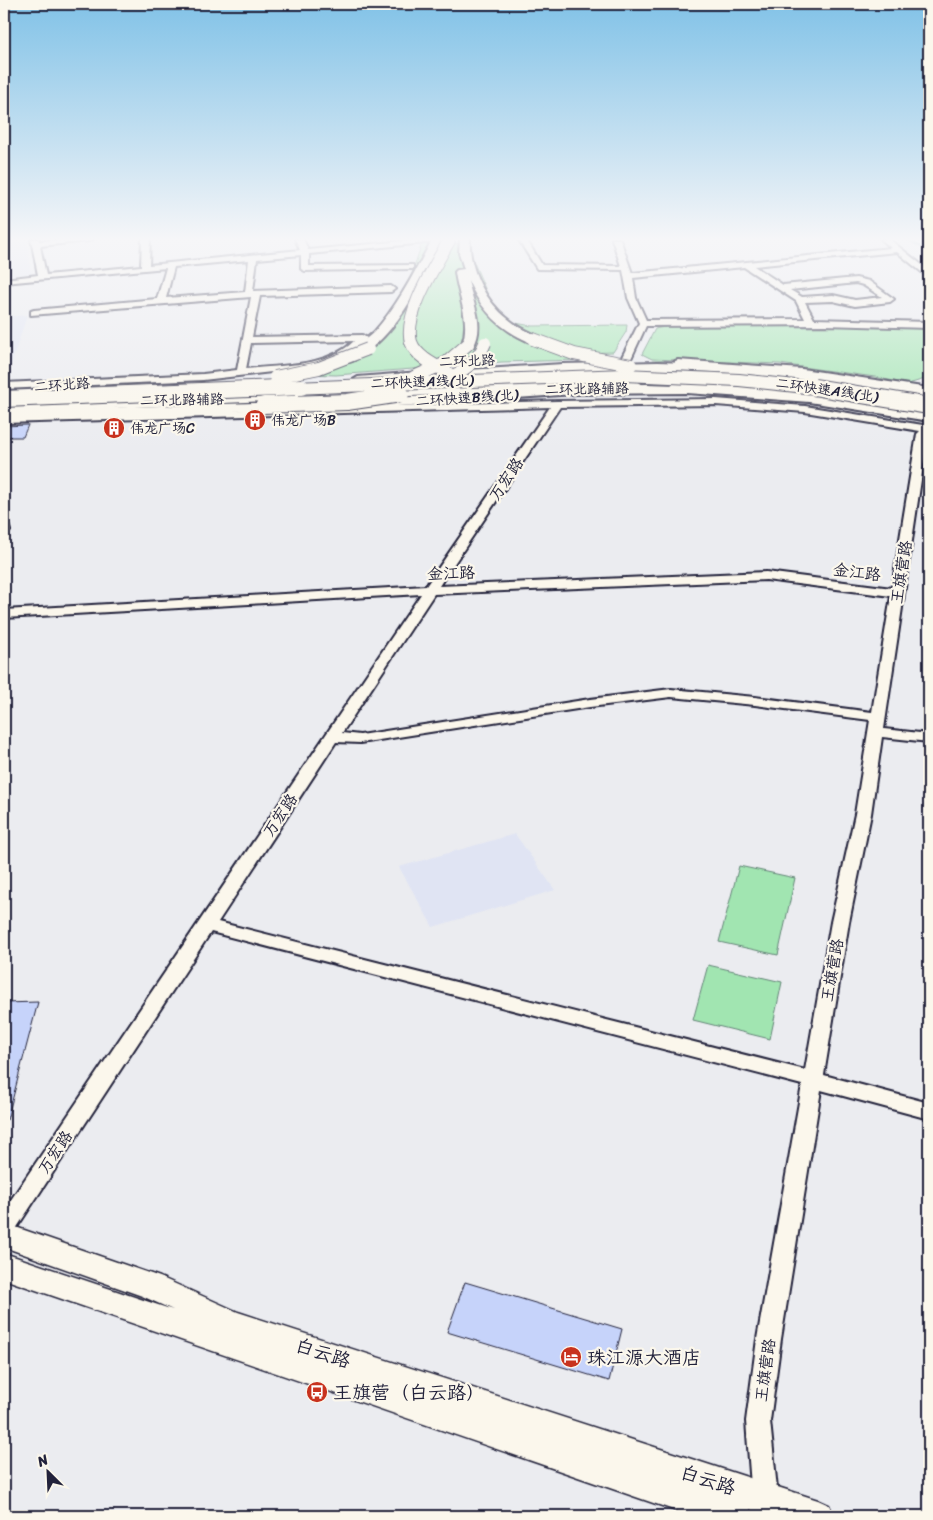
<svg xmlns="http://www.w3.org/2000/svg" width="933" height="1520" viewBox="0 0 933 1520" font-family="Sriracha,'LXGW WenKai TC',sans-serif">
<rect width="100%" height="100%" fill="#ebecf0"/>
<filter id="ink" filterUnits="userSpaceOnUse"><feTurbulence type="fractalNoise" baseFrequency=".02" numOctaves="2"/><feDisplacementMap in="SourceGraphic" scale="10" xChannelSelector="R" yChannelSelector="G"/><feConvolveMatrix kernelMatrix="1 2 1 2 8 2 1 2 1" color-interpolation-filters="sRGB"/></filter>
<g filter="url(#ink)">
<g fill="#e0e4f3">
<path d="M 4,239 L 27,239 L 31,276 L 4,278 Z"/>
<path d="M 27,315 L 5,383 L 4,383 L 4,317 Z"/>
<path d="M 515,834 L 555,890 L 433,927 L 399,867 Z"/>
</g>
<g fill="#a1e5b1" stroke="#628476">
<path d="M 422,243 L 466,244 L 493,307 L 510,322 L 532,326 L 627,325 L 626,332 L 613,352 L 581,353 L 582,360 L 502,362 L 336,375 L 302,374 L 342,357 L 398,315 Z"/>
<path d="M 826,325 L 908,326 L 927,330 L 925,379 L 908,384 L 875,377 L 780,364 L 652,359 L 642,354 L 655,329 L 669,326 Z"/>
<path d="M 739,866 L 795,878 L 778,955 L 719,942 Z"/>
<path d="M 708,965 L 782,982 L 770,1039 L 693,1020 Z"/>
</g>
<g fill="none" stroke-linecap="round" stroke-linejoin="round">
<path stroke="#5f8fa1" stroke-width="2" d="M 906,239 L 929,251"/>
</g>
<g fill="#c6d3fa" stroke="#22223b">
<path d="M 28,425 L 23,437 L 4,437 L 4,426 Z"/>
<path d="M 38,1002 L 7,1120 L 4,1119 L 4,1003 Z"/>
<path d="M 465,1282 L 622,1329 L 609,1381 L 447,1332 Z"/>
</g>
<g fill="none" stroke-linecap="round" stroke-linejoin="round">
<g stroke="#22223b" stroke-width="4">
<g id="minor">
<path d="M 31,239 L 39,239 L 39,241 L 93,239 L 89,241 L 40,246 L 46,275 L 141,266 L 142,239 L 150,239 L 149,265 L 300,250 L 295,239 L 303,239 L 308,250 L 425,239 L 450,239 L 446,241 L 309,254 L 309,266 L 413,265 L 413,269 L 410,269 L 305,271 L 301,269 L 301,255 L 257,259 L 253,291 L 391,286 L 395,289 L 391,292 L 260,296 L 252,337 L 362,335 L 367,338 L 355,350 L 342,357 L 323,364 L 289,370 L 203,380 L 4,389 L 4,383 L 203,374 L 237,370 L 251,297 L 31,315 L 31,311 L 34,310 L 157,299 L 166,268 L 4,283 L 4,279 L 38,275 ZM 249,260 L 245,292 L 166,298 L 174,267 ZM 354,341 C 328,367 281,365 246,369 L 251,343 Z"/>
<path d="M 518,239 L 526,239 L 542,265 L 621,266 L 612,239 L 620,239 L 632,273 L 891,248 L 881,239 L 889,239 L 927,269 L 929,271 L 929,278 L 897,252 L 754,266 L 783,285 L 856,278 L 869,281 L 894,299 L 890,302 L 855,306 L 833,301 L 805,302 L 814,319 L 929,322 L 929,328 L 825,325 L 646,326 L 629,363 L 624,366 L 619,363 L 639,323 L 628,298 L 623,270 L 537,269 ZM 744,267 L 796,301 L 805,319 L 646,320 L 636,298 L 633,278 ZM 856,283 L 863,285 L 882,297 L 855,300 L 833,295 L 802,297 L 790,290 Z"/>
<path d="M 678,360 L 802,369 L 929,388 L 929,394 L 802,375 L 675,365 L 675,361 Z"/>
<path d="M 420,372 L 423,373 L 423,377 L 358,383 L 353,380 L 358,377 Z"/>
<path d="M 716,399 L 805,406 L 929,426 L 884,729 L 929,734 L 929,742 L 882,737 L 871,814 L 849,922 L 824,1075 L 929,1103 L 929,1119 L 821,1090 L 781,1339 L 770,1421 L 778,1499 L 777,1516 L 751,1516 L 752,1499 L 746,1421 L 757,1339 L 802,1085 L 211,932 L 12,1235 L 4,1237 L 4,1210 L 421,594 L 4,618 L 4,610 L 426,586 L 550,407 L 4,423 L 4,417 L 557,401 ZM 716,405 L 805,412 L 920,431 L 917,434 L 892,588 L 766,572 L 439,586 L 560,407 ZM 766,580 L 891,596 L 872,712 L 755,697 L 671,689 L 590,699 L 360,735 L 342,733 L 434,594 ZM 671,697 L 755,705 L 870,720 L 855,814 L 831,922 L 805,1070 L 218,922 L 336,742 L 360,743 L 590,707 Z"/>
<path d="M 4,522 L 8,524 L 10,531 L 4,535 Z"/>
</g>
</g>
<g stroke="#22223b" stroke-width="3">
<g id="major">
<path d="M 637,381 L 643,385 L 641,388 L 382,397 L 376,393 L 382,389 Z"/>
<path d="M 677,381 L 763,386 L 836,394 L 842,398 L 836,402 L 763,394 L 673,388 L 671,385 Z"/>
<path d="M 285,393 L 289,394 L 291,397 L 289,400 L 4,413 L 4,405 Z"/>
<path d="M 4,1223 L 160,1277 L 238,1312 L 818,1500 L 829,1505 L 834,1516 L 771,1516 L 750,1509 L 753,1516 L 691,1516 L 4,1279 L 4,1253 L 173,1310 L 142,1296 L 4,1247 Z"/>
</g>
</g>
<g stroke="#22223b" stroke-width="4">
<g id="highway">
<path d="M 436,239 L 441,242 C 421,281 401,329 363,354 C 356,359 351,364 342,362 L 340,359 C 349,348 364,342 374,332 C 398,305 414,273 431,242 Z"/>
<path d="M 460,239 L 470,239 C 468,267 485,301 507,318 C 516,326 527,331 538,336 L 539,339 L 538,342 C 530,344 526,340 519,337 C 494,324 479,305 468,280 C 472,301 486,326 473,347 L 463,347 L 462,344 C 471,320 458,297 455,272 L 457,270 L 464,269 L 459,253 Z"/>
<path d="M 658,362 C 749,364 839,375 929,391 L 929,399 C 850,387 773,374 693,371 C 597,367 501,376 405,382 L 398,378 L 405,374 L 563,364 Z"/>
<path d="M 646,384 C 741,386 835,395 929,413 L 929,421 L 809,402 L 687,393 L 575,394 L 367,408 L 362,407 L 360,404 L 362,401 L 367,400 L 575,386 Z"/>
<path d="M 284,402 L 289,403 L 291,406 L 289,409 L 4,419 L 4,411 Z"/>
</g>
</g>
<use href="#minor" fill="#fbf7ec" fill-rule="evenodd"/>
<use href="#major" fill="#fbf7ec" fill-rule="evenodd"/>
<use href="#highway" fill="#fbf7ec" fill-rule="evenodd"/>
<g stroke="#22223b" stroke-width="14" stroke-linecap="butt">
<g id="highway-bridge-far1">
<path d="M 533,339 L 574,354 L 631,365"/>
<path d="M 449,373 C 436,366 416,357 411,342 C 403,314 437,263 450,239"/>
<path d="M 275,377 L 319,368 L 368,349"/>
<path d="M 414,377 L 446,363 L 468,344"/>
<path d="M 446,380 C 463,371 478,362 485,343"/>
<path d="M 269,389 L 624,375 L 739,380 L 824,389"/>
</g>
</g>
<g stroke="#22223b" stroke-width="18" stroke-linecap="butt">
<g id="highway-bridge">
<path d="M 814,387 L 929,406"/>
<path d="M 4,399 L 301,387"/>
<path d="M 264,405 L 347,402 L 401,394"/>
</g>
</g>
<use href="#highway-bridge-far1" stroke="#fbf7ec" stroke-width="12"/>
<use href="#highway-bridge" stroke="#fbf7ec" stroke-width="16"/>
</g>
</g>
<linearGradient id="sky" x2="0" y2="1"><stop stop-color="#81c2e7"/><stop offset="0.53" stop-color="#f6f6f8"/><stop offset="1" stop-color="#f6f6f8" stop-opacity="0"/></linearGradient>
<rect width="933" height="451" fill="url(#sky)"/>
<defs>
<g id="building-disc" transform="scale(1.125)"><circle r="9.5" fill="#c8321e" stroke="#fbf7ec"/><path d="M-4-6H4V6H1V3H-1V6H-4ZM-2.5-4.3h1.7v1.8h-1.7ZM.8-4.3h1.7v1.8H.8ZM-2.5-1h1.7V.8h-1.7ZM.8-1h1.7V.8H.8Z" fill="#fff"/></g>
<g id="hotel-disc" transform="scale(1.125)"><circle r="9.5" fill="#c8321e" stroke="#fbf7ec"/><path d="M-6-4.5h1.5V1H6V5H4.5V3h-9V5H-6ZM-4 0a1.8 1.8 0 1 1 3.6 0ZM.5 0V-2.5h3Q6-2.5 6 0Z" fill="#fff"/></g>
<g id="bus-disc" transform="scale(1.125)"><circle r="9.5" fill="#c8321e" stroke="#fbf7ec"/><path d="M-5-6H5V4H4V6H2V4H-2V6H-4V4H-5ZM-3.5-4V0h7V-4ZM-3.5 1.2v1.5H-2V1.2ZM2 1.2v1.5H3.5V1.2Z" fill="#fff"/></g>
</defs>
<g fill-rule="evenodd">
<use href="#building-disc" x="255" y="420"/>
<use href="#building-disc" x="114" y="428"/>
<use href="#hotel-disc" x="571" y="1357"/>
<use href="#bus-disc" x="317" y="1392"/>
</g>
<g text-anchor="middle" dominant-baseline="central" stroke-width="4.5" stroke-linejoin="round" paint-order="stroke">
<g font-size="14" fill="#22223b" stroke="#fbf7ec">
<text transform="translate(467 361) rotate(-2)">二环北路</text>
<text transform="translate(422 382) rotate(-2)">二环快速A线(北)</text>
<text transform="translate(62 385) rotate(-4)">二环北路</text>
<text transform="translate(587 389) rotate(-1)">二环北路辅路</text>
<text transform="translate(827 390) rotate(8)">二环快速A线(北)</text>
<text transform="translate(467 398) rotate(-4)">二环快速B线(北)</text>
<text transform="translate(182 400) rotate(-1)">二环北路辅路</text>
</g>
<g font-size="14" fill="#22223b" stroke="#fbf7ec" text-anchor="start">
<text x="271" y="420">伟龙广场B</text>
<text x="130" y="428">伟龙广场C</text>
</g>
<g font-size="16" fill="#22223b" stroke="#fbf7ec">
<text transform="translate(506 479) rotate(-56)">万宏路</text>
<text transform="translate(857 572) rotate(7)">金江路</text>
<text transform="translate(901 572) rotate(-81)">王旗营路</text>
<text transform="translate(451 573) rotate(-2)">金江路</text>
<text transform="translate(280 815) rotate(-56)">万宏路</text>
<text transform="translate(832 970) rotate(-80)">王旗营路</text>
<text transform="translate(55 1152) rotate(-56)">万宏路</text>
<text transform="translate(765 1370) rotate(-82)">王旗营路</text>
</g>
<g font-size="19" fill="#22223b" stroke="#fbf7ec">
<text transform="translate(323 1353) rotate(18)">白云路</text>
<text transform="translate(708 1480) rotate(18)">白云路</text>
</g>
<g font-size="19" fill="#22223b" stroke="#fbf7ec" text-anchor="start">
<text x="587" y="1357">珠江源大酒店</text>
<text x="333" y="1392">王旗营（白云路）</text>
</g>
</g>
<rect width="933" height="1520" fill="none" stroke="#fbf7ec" stroke-width="20"/>
<rect x="10" y="10" width="913" height="1500" fill="none" stroke="#22223b" stroke-width="2" filter="url(#ink)"/>
<g transform="translate(48 1472) rotate(336)" stroke="#fbf7ec" stroke-width="4" paint-order="stroke">
<path d="M0-4L9 19L0 12L-9 19Z" fill="#22223b"/>
<text y="-8" font-size="14" font-weight="bold" text-anchor="middle" fill="#22223b">N</text>
</g>
</svg>
